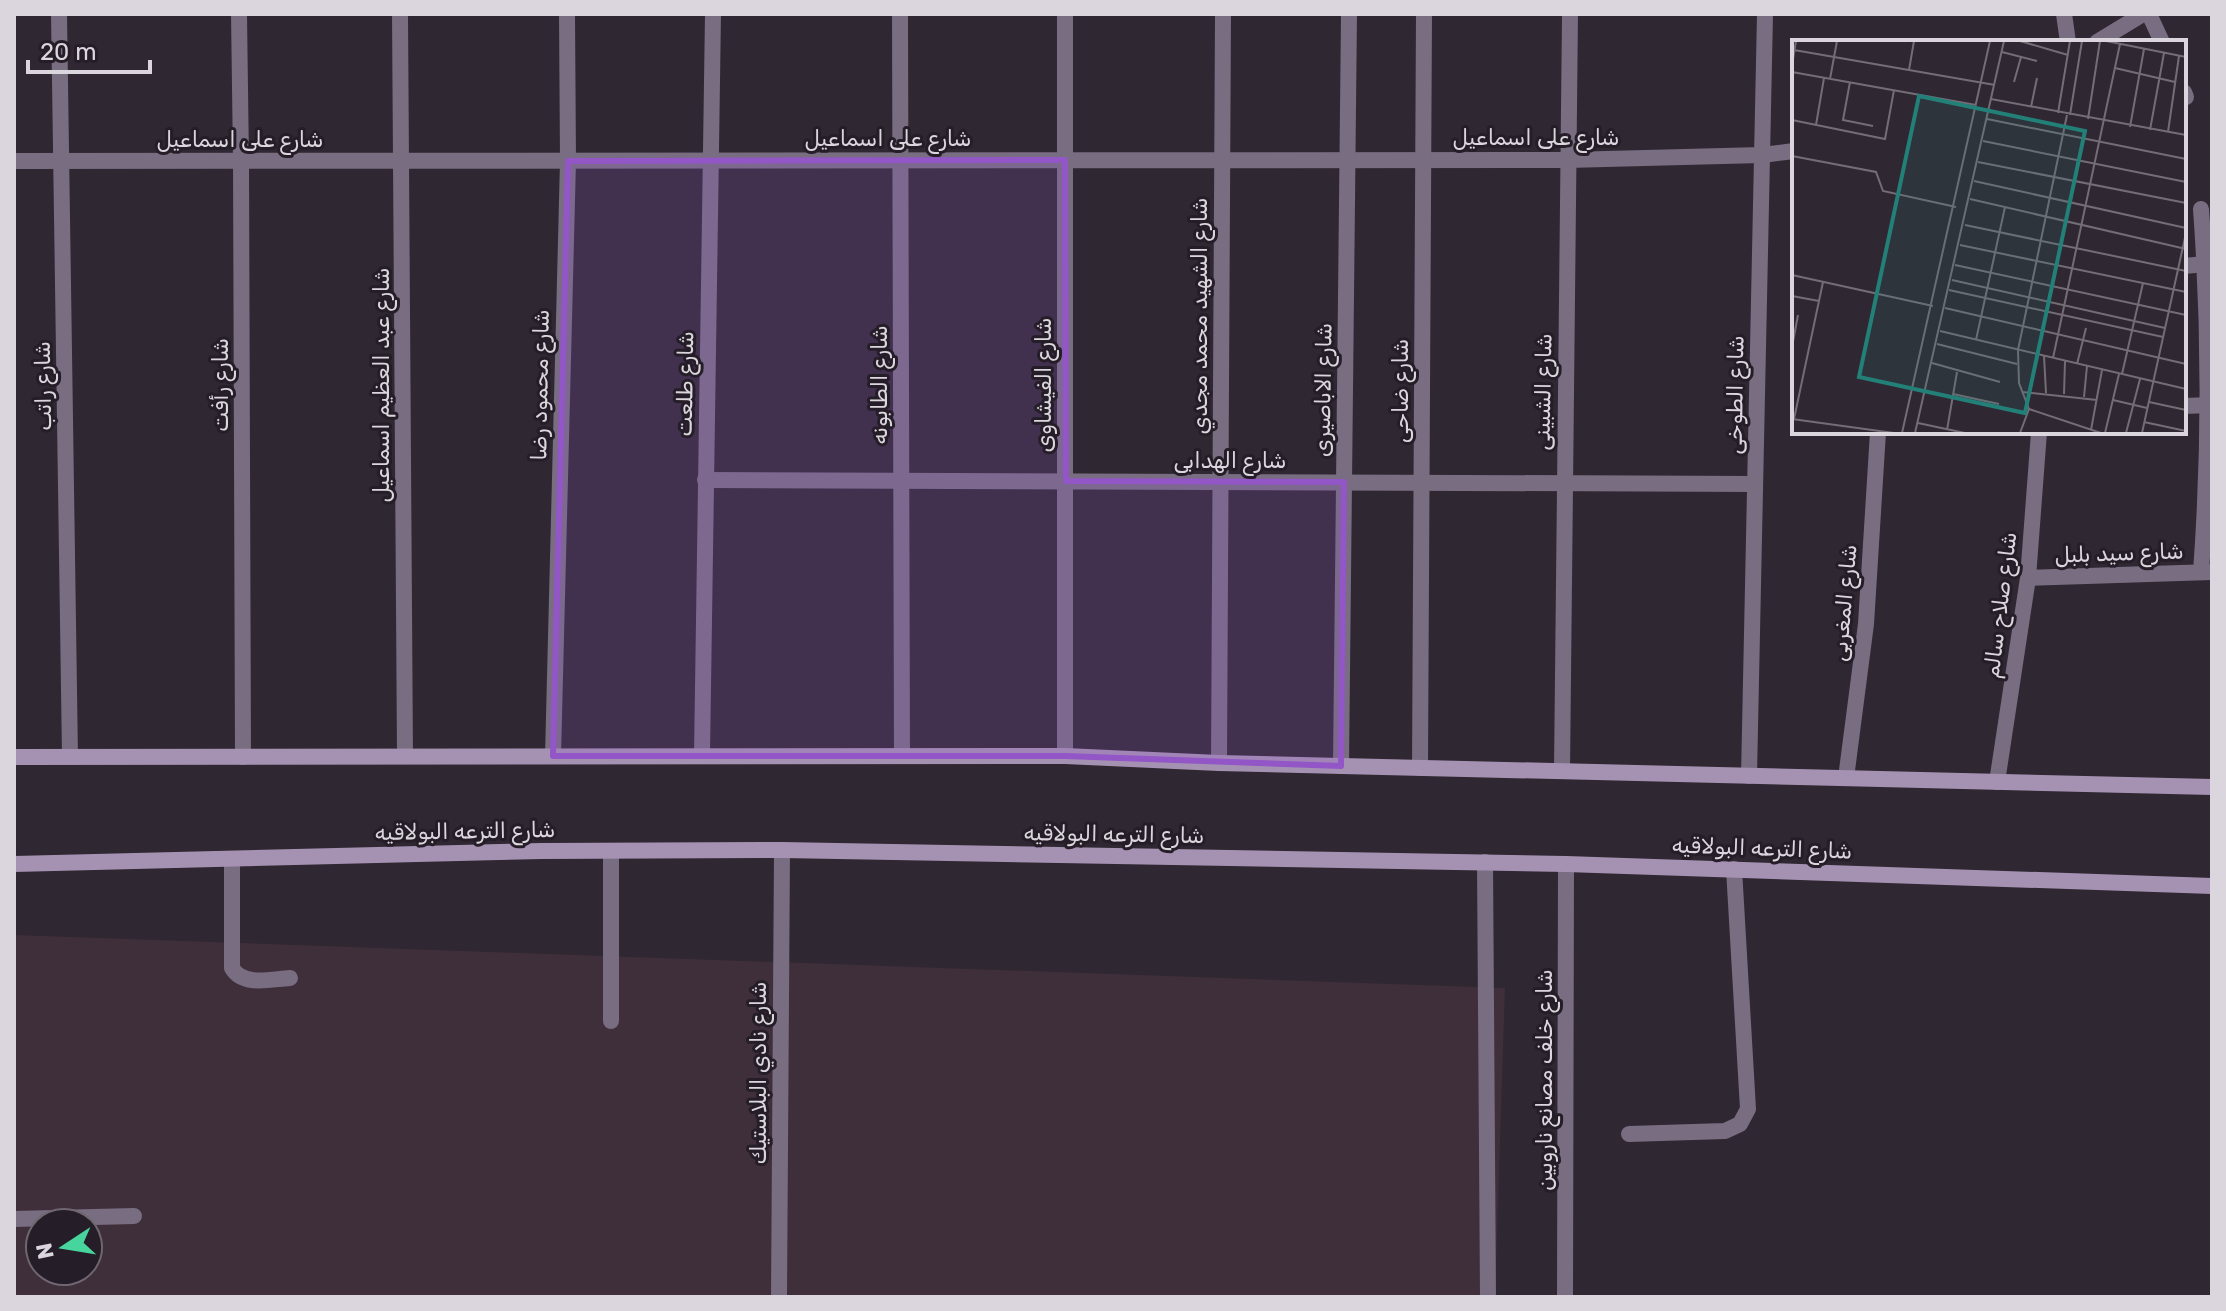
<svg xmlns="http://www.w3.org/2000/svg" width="2226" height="1311" viewBox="0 0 2226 1311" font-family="Rubik,Vazirmatn,sans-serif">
<rect width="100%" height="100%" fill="#2f2731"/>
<path fill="#3f2f3a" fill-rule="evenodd" d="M 14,935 L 1505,988 L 1495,1297 L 14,1297 ZM 40,1223 L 88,1223 L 88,1271 L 40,1271 Z"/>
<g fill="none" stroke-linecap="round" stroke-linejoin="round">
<g stroke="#786d81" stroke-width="16">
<path d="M 611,851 L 611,1021"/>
<path d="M 232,859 L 232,968 C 243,987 271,979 290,978"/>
<path d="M 1485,862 L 1488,1297"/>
<path d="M 1629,1134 L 1725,1131 L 1740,1124 L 1748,1109 L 1734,869"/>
<path d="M 14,1219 L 134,1216"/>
</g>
<g stroke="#786d81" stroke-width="16">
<path d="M 59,14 L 70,757"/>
<path d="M 239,14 L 241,161 L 243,757"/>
<path d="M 400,14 L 405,756"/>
<path d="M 900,14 L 902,755"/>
<path d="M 1065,14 L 1065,756"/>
<path d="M 2064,14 L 2068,42"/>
<path d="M 2149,14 L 2162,42"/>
<path d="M 2097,42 L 2143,14"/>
<path d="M 2184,92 L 2186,97"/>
<path d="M 14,161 L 1567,160 L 1762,155 L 1794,151"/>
<path d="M 2184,266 L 2205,264"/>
<path d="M 2184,406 L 2210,405"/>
<path d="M 705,480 L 1755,484"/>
<path d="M 2201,572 C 2210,448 2210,333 2201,209"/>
<path d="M 2028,578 L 2212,572"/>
<path d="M 702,755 L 713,14"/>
<path d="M 553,756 L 568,161 L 567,14"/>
<path d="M 1219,763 L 1223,14"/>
<path d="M 1341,766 L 1349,14"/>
<path d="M 1420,768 L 1424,14"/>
<path d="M 1562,771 L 1570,14"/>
<path d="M 1749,776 L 1765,14"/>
<path d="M 1846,778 L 1866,624 L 1878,432"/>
<path d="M 1997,782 L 2028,578 L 2039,432"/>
<path d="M 779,1297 L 782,850"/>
<path d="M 1565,1297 L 1566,864"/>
</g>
<g stroke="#a592b3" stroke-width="16">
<path d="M 14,757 L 1065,756 L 1219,763 L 2212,787"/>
<path d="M 14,864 L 542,851 L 782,850 L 1566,864 L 2212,886"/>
</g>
</g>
<path fill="#9356c6" fill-opacity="0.2" stroke="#9356c6" stroke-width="6" stroke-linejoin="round" d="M 1065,160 L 1066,481 L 1344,482 L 1341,766 L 1065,756 L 553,756 L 568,161 Z"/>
<g text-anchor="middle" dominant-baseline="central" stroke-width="6" stroke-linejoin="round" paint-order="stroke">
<g font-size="22" fill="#dbd6dd" stroke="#251d27">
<text x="1536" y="137">شارع على اسماعيل</text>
<text x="888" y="138">شارع على اسماعيل</text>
<text x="240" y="139">شارع على اسماعيل</text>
<text transform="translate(1199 316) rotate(-90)">شارع الشهيد محمد مجدي</text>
<text transform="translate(685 384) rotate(-89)">شارع طلعت</text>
<text transform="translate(220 385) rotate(-90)">شارع رأفت</text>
<text transform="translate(381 385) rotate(-90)">شارع عبد العظيم اسماعيل</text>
<text transform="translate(540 385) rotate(-89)">شارع محمود رضا</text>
<text transform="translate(879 385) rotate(-90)">شارع الطابونه</text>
<text transform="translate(1043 385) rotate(-90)">شارع الفيشاوى</text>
<text transform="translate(43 386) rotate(-91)">شارع راتب</text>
<text transform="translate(1323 390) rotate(-89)">شارع الاباصيرى</text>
<text transform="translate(1400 391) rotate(-90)">شارع ضاحى</text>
<text transform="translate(1543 392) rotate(-89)">شارع الشبينى</text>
<text transform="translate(1735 395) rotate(-89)">شارع الطوخى</text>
<text x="1230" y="460">شارع الهدابى</text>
<text transform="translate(2119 553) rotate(-2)">شارع سيد بلبل</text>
<text transform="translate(1844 603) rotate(-85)">شارع المغربى</text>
<text transform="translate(2000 605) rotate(-83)">شارع صلاح سالم</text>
<text transform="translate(465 831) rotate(-1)">شارع الترعه البولاقيه</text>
<text transform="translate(1114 834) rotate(1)">شارع الترعه البولاقيه</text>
<text transform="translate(1762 848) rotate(2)">شارع الترعه البولاقيه</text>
<text transform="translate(758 1073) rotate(-90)">شارع نادي البلاستيك</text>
<text transform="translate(1544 1080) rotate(-90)">شارع خلف مصانع ناروبين</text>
</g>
</g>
<g transform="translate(1792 40)">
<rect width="394" height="394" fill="#2f2731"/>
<path fill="none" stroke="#746d76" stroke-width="2" d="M 228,1 L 276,15M 314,1 L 394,17M 2,10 L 203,45M 210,12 L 245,21M 0,25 L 4,1M 323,28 L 383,42M 117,30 L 122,1M 0,32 L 184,65M 38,39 L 45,1M 58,42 L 51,80 L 81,86M 222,42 L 229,17M 199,59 L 394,95M 239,67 L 245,38M 266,73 L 278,1M 278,75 L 290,1M 195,79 L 394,119M 296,79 L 308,1M 0,80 L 93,99 L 102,50M 24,85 L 32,38M 338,87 L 352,9M 358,90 L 372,13M 376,92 L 387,16M 191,101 L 394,142M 0,116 L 84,132 L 91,151 L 164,167M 186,122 L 394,163M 182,141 L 394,188M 178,159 L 394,209M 173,185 L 394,231M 168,205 L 394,252M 163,225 L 394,275M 0,235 L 141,266M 160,240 L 373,288M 157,250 L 371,297M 0,256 L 27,261M 153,268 L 394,324M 148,291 L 394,349M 184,300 L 213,167M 145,304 L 225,324M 0,307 L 6,275M 252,316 L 254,353M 261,318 L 328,4M 140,323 L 208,342M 285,324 L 294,288M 330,334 L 351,243M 230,352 L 305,360M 161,354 L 207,364M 272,354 L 273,321M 292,357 L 295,326M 321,360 L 355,368M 357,362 L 394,370M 237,369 L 227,343 L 226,310 L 275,75M 237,369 L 309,393M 0,379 L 102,393M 2,379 L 31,242M 352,382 L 394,391M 126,383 L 173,393M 155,390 L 165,332M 299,390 L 310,330M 110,393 L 198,1M 123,393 L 212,1M 228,393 L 237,369M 313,393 L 327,334M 334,393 L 348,339M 350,393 L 394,193"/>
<path fill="#238079" fill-opacity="0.15" stroke="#238079" stroke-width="4" d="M 127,56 L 293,91 L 233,373 L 67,337 Z"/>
<rect width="394" height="394" fill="none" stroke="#dbd6dd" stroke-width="4"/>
</g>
<rect width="2226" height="1311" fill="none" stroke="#dbd6dd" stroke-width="32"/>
<g transform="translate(64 1247) rotate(258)"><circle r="38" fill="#251d27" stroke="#6e6770" stroke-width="2"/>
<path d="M0-6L14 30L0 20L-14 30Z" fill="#48d49d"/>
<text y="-12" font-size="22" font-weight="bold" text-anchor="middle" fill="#dbd6dd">N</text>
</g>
<path d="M28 60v12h122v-12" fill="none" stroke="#dbd6dd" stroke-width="4"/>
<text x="40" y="60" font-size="24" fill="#dbd6dd" stroke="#251d27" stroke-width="6" paint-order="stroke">20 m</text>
</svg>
